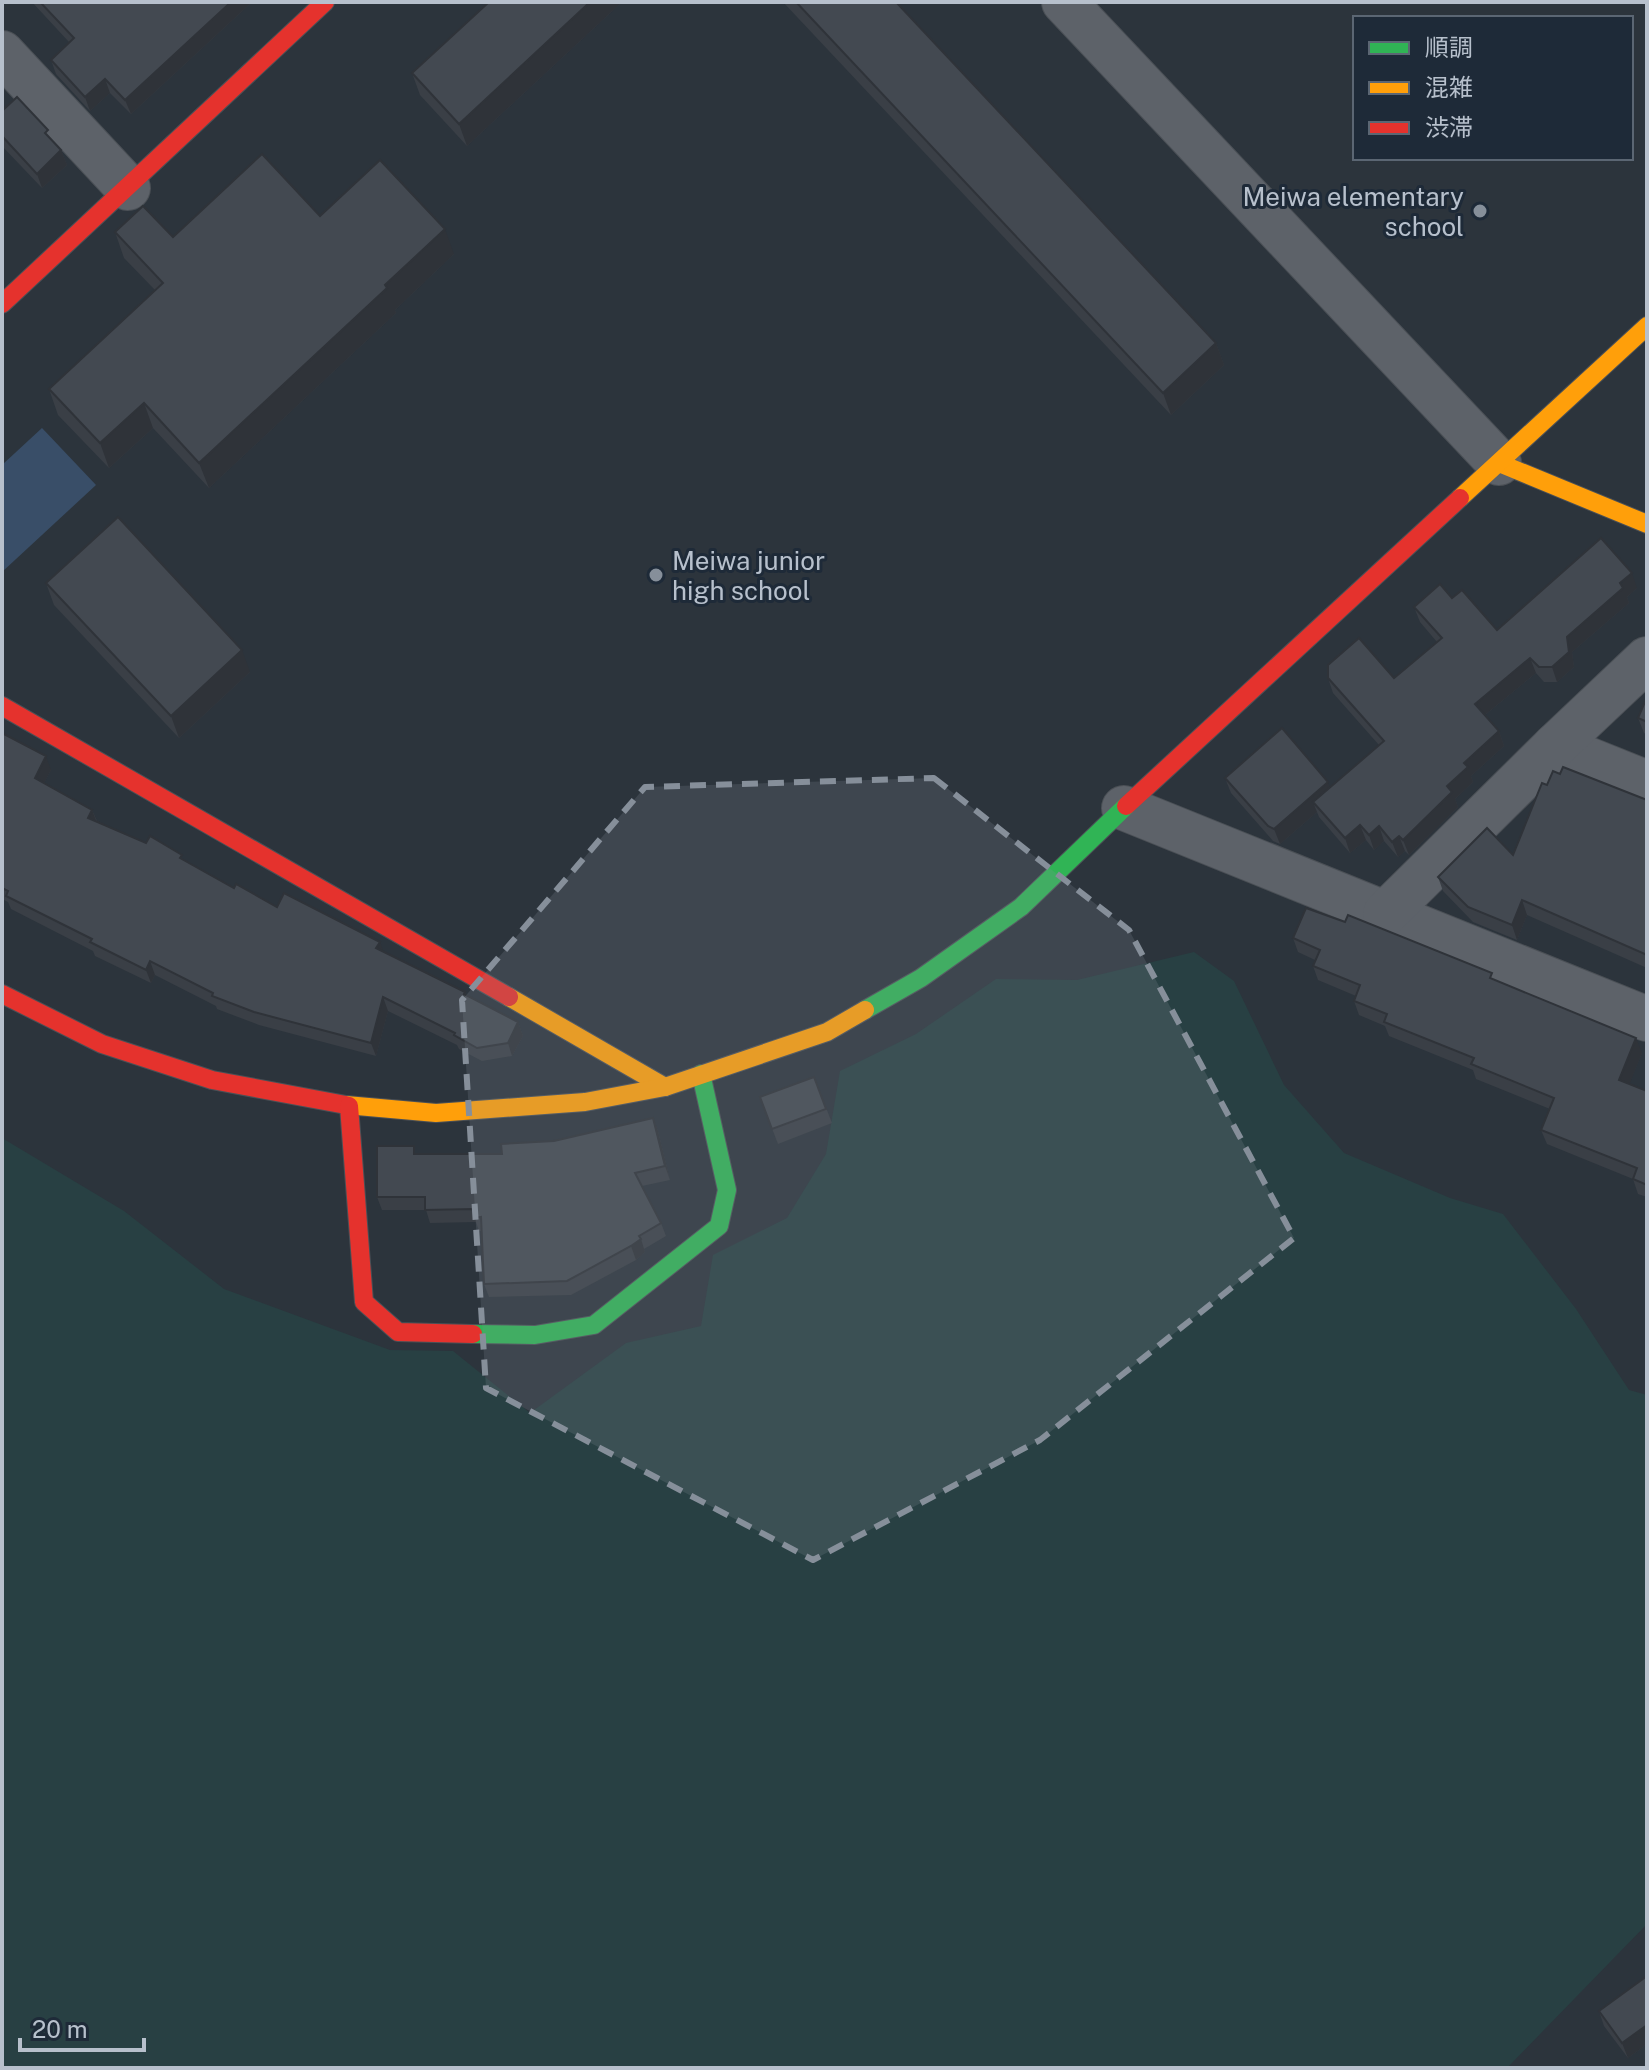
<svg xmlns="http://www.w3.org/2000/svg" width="1649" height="2070" viewBox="0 0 1649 2070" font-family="'Public Sans','Noto Sans JP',sans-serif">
<rect width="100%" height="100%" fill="#2c343c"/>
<path fill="#284043" d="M 1194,952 L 1234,981 L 1284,1085 L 1344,1153 L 1450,1198 L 1503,1214 L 1576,1309 L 1629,1390 L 1647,1395 L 1647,1924 L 1507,2068 L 2,2068 L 2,1138 L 124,1211 L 224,1289 L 390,1350 L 453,1351 L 530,1413 L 626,1343 L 701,1326 L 713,1255 L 787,1218 L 826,1154 L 840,1071 L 916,1034 L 996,979 L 1077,980 Z"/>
<path fill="#394e68" d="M 42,428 L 96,485 L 2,572 L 2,465 Z"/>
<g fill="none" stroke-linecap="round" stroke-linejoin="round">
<g stroke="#4b5056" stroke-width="46">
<g id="street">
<path d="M 1064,2 L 1499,463"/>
<path d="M 2,53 L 128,188"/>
<path d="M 1555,746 L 1647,783"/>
<path d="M 1124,808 L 1647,1019"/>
<path d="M 1385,914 L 1555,746 L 1647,659"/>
</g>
</g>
<g stroke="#4b5056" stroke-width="20">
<g id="fast">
<path d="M 865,1010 L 921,978 L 1021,907 L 1126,806"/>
<path d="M 473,1334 L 535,1335 L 594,1325 L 719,1226 L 727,1190 L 701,1074"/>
</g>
</g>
<g stroke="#4b5056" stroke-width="20">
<g id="slow">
<path d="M 1499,463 L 1647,524"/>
<path d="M 1460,498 L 1647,326"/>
<path d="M 509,997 L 665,1087"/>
<path d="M 346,1105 L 436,1113 L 585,1102 L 665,1087 L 827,1032 L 865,1010"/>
</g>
</g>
<g stroke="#4b5056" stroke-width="20">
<g id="jam">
<path d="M 2,304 L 325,2"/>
<path d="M 2,706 L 509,997"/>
<path d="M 1126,806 L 1460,498"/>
<path d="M 2,994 L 102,1044 L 212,1080 L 346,1105"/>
<path d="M 349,1106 L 364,1302 L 398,1332 L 473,1334"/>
</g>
</g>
<use href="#street" stroke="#5d6269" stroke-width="44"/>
<use href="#fast" stroke="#30b455" stroke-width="18"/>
<use href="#slow" stroke="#ff9f0a" stroke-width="18"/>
<use href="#jam" stroke="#e5322d" stroke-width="18"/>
</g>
<g fill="#3a3f46">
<path d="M 32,2 L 252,2 L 131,114 L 110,93 L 90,111 L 56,74 L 51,60 L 69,42 Z"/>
<path d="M 489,2 L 622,2 L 467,146 L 420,95 L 412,73 Z"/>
<path d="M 783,2 L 896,2 L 1216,343 L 1224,365 L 1171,415 Z"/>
<path d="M 2,111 L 51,139 L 61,150 L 67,165 L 42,188 L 2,146 Z"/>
<path d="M 320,216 L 454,254 L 395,310 L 396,313 L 209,488 L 153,428 L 109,468 L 58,415 L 49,389 L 155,290 L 124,258 L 115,232 L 173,237 Z"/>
<path d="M 46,583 L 250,672 L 179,738 L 54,605 Z"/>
<path d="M 1637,588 L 1627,597 L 1629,603 L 1572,652 L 1574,667 L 1557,682 L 1544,682 L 1536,673 L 1485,715 L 1499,731 L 1504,746 L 1471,776 L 1473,782 L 1455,799 L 1458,807 L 1409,855 L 1405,851 L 1398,857 L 1384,841 L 1374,850 L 1366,840 L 1350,853 L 1319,817 L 1317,812 L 1280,844 L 1273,841 L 1231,793 L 1225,778 L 1330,787 L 1379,745 L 1333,693 L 1328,678 L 1394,678 L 1437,642 L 1420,622 L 1414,607 L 1452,598 L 1497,630 Z"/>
<path d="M 1647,697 L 1647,735 L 1644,733 L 1638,718 Z"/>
<path d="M 2,733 L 51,770 L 44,783 L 92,810 L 97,821 L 184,860 L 234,888 L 384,952 L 465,992 L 466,995 L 518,1022 L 523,1036 L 512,1056 L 482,1061 L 459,1049 L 457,1045 L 388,1011 L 376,1056 L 259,1025 L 217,1009 L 216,1006 L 155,975 L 151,983 L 95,956 L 93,951 L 11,909 L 8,902 L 2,899 Z"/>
<path d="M 1547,785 L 1647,800 L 1647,968 L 1527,915 L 1517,940 L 1473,922 L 1443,891 L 1438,877 L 1513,855 Z"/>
<path d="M 1293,938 L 1495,980 L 1642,1053 L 1629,1084 L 1647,1091 L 1647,1197 L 1638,1194 L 1633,1179 L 1547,1144 L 1541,1130 L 1550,1109 L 1476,1079 L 1473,1070 L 1389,1036 L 1385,1026 L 1359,1015 L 1354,1001 L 1356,996 L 1318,980 L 1313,966 L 1315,960 L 1298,952 Z"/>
<path d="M 814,1077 L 832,1123 L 778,1144 L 760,1097 Z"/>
<path d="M 653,1118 L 658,1131 L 670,1180 L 642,1186 L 661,1223 L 666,1236 L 644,1249 L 645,1252 L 636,1260 L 571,1295 L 489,1297 L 484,1284 L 482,1231 L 479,1231 L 476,1222 L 430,1223 L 426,1210 L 382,1210 L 377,1197 L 417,1154 L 502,1154 Z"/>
<path d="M 1647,1976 L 1647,2044 L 1628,2058 L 1604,2026 L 1599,2011 Z"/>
</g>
<g fill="#2f3339">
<path d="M 231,2 L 252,2 L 131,114 L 125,100 Z"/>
<path d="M 590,2 L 622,2 L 467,146 L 459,124 Z"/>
<path d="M 105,79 L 110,93 L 90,111 L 85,97 Z"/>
<path d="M 61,150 L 67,165 L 42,188 L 37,174 Z"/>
<path d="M 445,229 L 454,254 L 395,310 L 396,313 L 209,488 L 199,463 Z"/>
<path d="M 1216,343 L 1224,365 L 1171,415 L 1163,393 Z"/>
<path d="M 144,403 L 153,428 L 109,468 L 100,443 Z"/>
<path d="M 1632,573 L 1637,588 L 1627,597 L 1629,603 L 1572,652 L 1574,667 L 1557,682 L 1552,667 L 1567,637 Z"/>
<path d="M 242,650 L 250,672 L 179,738 L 171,716 Z"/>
<path d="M 1530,658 L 1536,673 L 1480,719 L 1475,704 Z"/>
<path d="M 1499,731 L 1504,746 L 1471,776 L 1473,782 L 1455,799 L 1458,807 L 1409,855 L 1403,840 L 1464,763 Z"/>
<path d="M 46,756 L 51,770 L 40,791 L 35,778 Z"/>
<path d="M 1328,782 L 1334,797 L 1313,802 L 1317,812 L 1280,844 L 1274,829 Z"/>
<path d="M 92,810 L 97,823 L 88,818 Z"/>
<path d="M 1360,825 L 1366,840 L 1350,853 L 1345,838 Z"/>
<path d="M 1379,826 L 1384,841 L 1374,850 L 1369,835 Z"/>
<path d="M 1399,836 L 1405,851 L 1398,857 L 1392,842 Z"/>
<path d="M 1522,900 L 1527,915 L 1517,940 L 1512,925 Z"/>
<path d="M 380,942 L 385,956 L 376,948 Z"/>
<path d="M 150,961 L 155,975 L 151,983 L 146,970 Z"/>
<path d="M 383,997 L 388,1011 L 376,1056 L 371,1043 Z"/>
<path d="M 518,1022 L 523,1036 L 512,1056 L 508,1043 Z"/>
<path d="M 1636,1038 L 1642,1053 L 1625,1095 L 1619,1080 Z"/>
<path d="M 653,1118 L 658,1131 L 670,1180 L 665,1166 Z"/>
<path d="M 641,1239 L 645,1252 L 636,1260 L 631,1246 Z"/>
<path d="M 1647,2025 L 1647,2044 L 1628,2058 L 1622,2043 Z"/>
</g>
<g fill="#434951" stroke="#2f3339" stroke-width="2">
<path d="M 40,2 L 231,2 L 125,100 L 105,79 L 85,97 L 51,60 L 74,38 Z"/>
<path d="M 489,2 L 590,2 L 459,124 L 412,73 Z"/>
<path d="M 796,2 L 896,2 L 1216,343 L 1163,393 Z"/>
<path d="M 17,97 L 48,130 L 45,133 L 61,150 L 37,174 L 2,136 L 2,111 Z"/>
<path d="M 262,154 L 320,216 L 380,160 L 445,229 L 385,285 L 387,288 L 199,463 L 144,403 L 100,443 L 49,389 L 163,283 L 115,232 L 143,206 L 173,237 Z"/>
<path d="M 118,517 L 242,650 L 171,716 L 46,583 Z"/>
<path d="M 1601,538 L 1632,573 L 1620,583 L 1623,588 L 1567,637 L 1569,652 L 1552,667 L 1539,667 L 1530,658 L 1475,704 L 1499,731 L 1464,763 L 1468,767 L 1447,786 L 1452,792 L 1403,840 L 1399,836 L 1392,842 L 1379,826 L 1369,835 L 1360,825 L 1345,838 L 1313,802 L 1384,741 L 1328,678 L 1328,665 L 1359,638 L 1394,678 L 1442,638 L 1414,607 L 1440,584 L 1452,598 L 1462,590 L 1497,630 Z"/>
<path d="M 1647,697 L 1647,722 L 1638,718 Z"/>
<path d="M 1282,728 L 1328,782 L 1274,829 L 1268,826 L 1225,778 Z"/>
<path d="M 2,733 L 46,756 L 35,778 L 92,810 L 88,818 L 146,843 L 150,836 L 182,855 L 180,858 L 234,888 L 236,884 L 277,907 L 284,893 L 380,942 L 376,948 L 465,992 L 464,994 L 518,1022 L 508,1043 L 477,1048 L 454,1035 L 455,1033 L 383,997 L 371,1043 L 254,1012 L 212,996 L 213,993 L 150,961 L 146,970 L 90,942 L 92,939 L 6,896 L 8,891 L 2,888 Z"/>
<path d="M 1563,767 L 1647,800 L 1647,955 L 1522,900 L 1512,925 L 1468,907 L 1438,877 L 1487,828 L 1513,855 L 1542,783 L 1547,785 L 1553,771 L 1560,774 Z"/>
<path d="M 1306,908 L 1345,922 L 1348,915 L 1492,973 L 1490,978 L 1636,1038 L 1619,1080 L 1647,1091 L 1647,1185 L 1633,1179 L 1637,1168 L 1541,1130 L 1554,1098 L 1471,1064 L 1474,1058 L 1384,1022 L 1387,1014 L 1354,1001 L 1360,985 L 1313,966 L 1320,950 L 1293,938 Z"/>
<path d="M 814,1077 L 826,1109 L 772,1129 L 760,1097 Z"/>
<path d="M 653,1118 L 665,1166 L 635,1173 L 661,1223 L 639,1236 L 641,1239 L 631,1246 L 567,1281 L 484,1284 L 481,1217 L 474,1218 L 474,1209 L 425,1210 L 425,1197 L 377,1197 L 377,1146 L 414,1146 L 414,1154 L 502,1154 L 501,1144 L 554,1141 Z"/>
<path d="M 1647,1976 L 1647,2025 L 1622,2043 L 1599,2011 Z"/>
</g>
<path fill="#868f9a" fill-opacity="0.2" stroke="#868f9a" stroke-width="6" stroke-dasharray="16 10" stroke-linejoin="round" d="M 934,778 L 1129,930 L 1294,1238 L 1040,1440 L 813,1560 L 486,1388 L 462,1000 L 645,787 Z"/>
<g fill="#868f9a" stroke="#1e2a38" stroke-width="3">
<circle cx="1480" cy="211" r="8"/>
<circle cx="656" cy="575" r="8"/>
</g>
<g text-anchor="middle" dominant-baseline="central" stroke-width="6" stroke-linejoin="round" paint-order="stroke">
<g font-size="26" fill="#b7c0cc" stroke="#1e2a38" text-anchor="end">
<text x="1464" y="196">Meiwa elementary<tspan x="1464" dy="30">school</tspan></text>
<text x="672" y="560" text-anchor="start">Meiwa junior<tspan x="672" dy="30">high school</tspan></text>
</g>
</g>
<rect width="1649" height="2070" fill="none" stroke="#b7c0cc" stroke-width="8"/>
<rect x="1353" y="16" width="280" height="144" fill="#1e2a38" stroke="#5b6673" stroke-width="2"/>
<rect x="1369" y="42" width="40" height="12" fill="#30b455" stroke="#5b6673" stroke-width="2"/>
<text x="1425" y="56" font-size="24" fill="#b7c0cc">順調</text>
<rect x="1369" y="82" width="40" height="12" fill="#ff9f0a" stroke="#5b6673" stroke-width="2"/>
<text x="1425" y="96" font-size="24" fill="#b7c0cc">混雑</text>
<rect x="1369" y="122" width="40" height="12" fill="#e5322d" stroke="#5b6673" stroke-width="2"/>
<text x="1425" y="136" font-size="24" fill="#b7c0cc">渋滞</text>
<path d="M20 2038v12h124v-12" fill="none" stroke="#b7c0cc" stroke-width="4"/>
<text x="32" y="2038" font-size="24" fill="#b7c0cc" stroke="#1e2a38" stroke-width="6" paint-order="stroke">20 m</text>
</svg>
